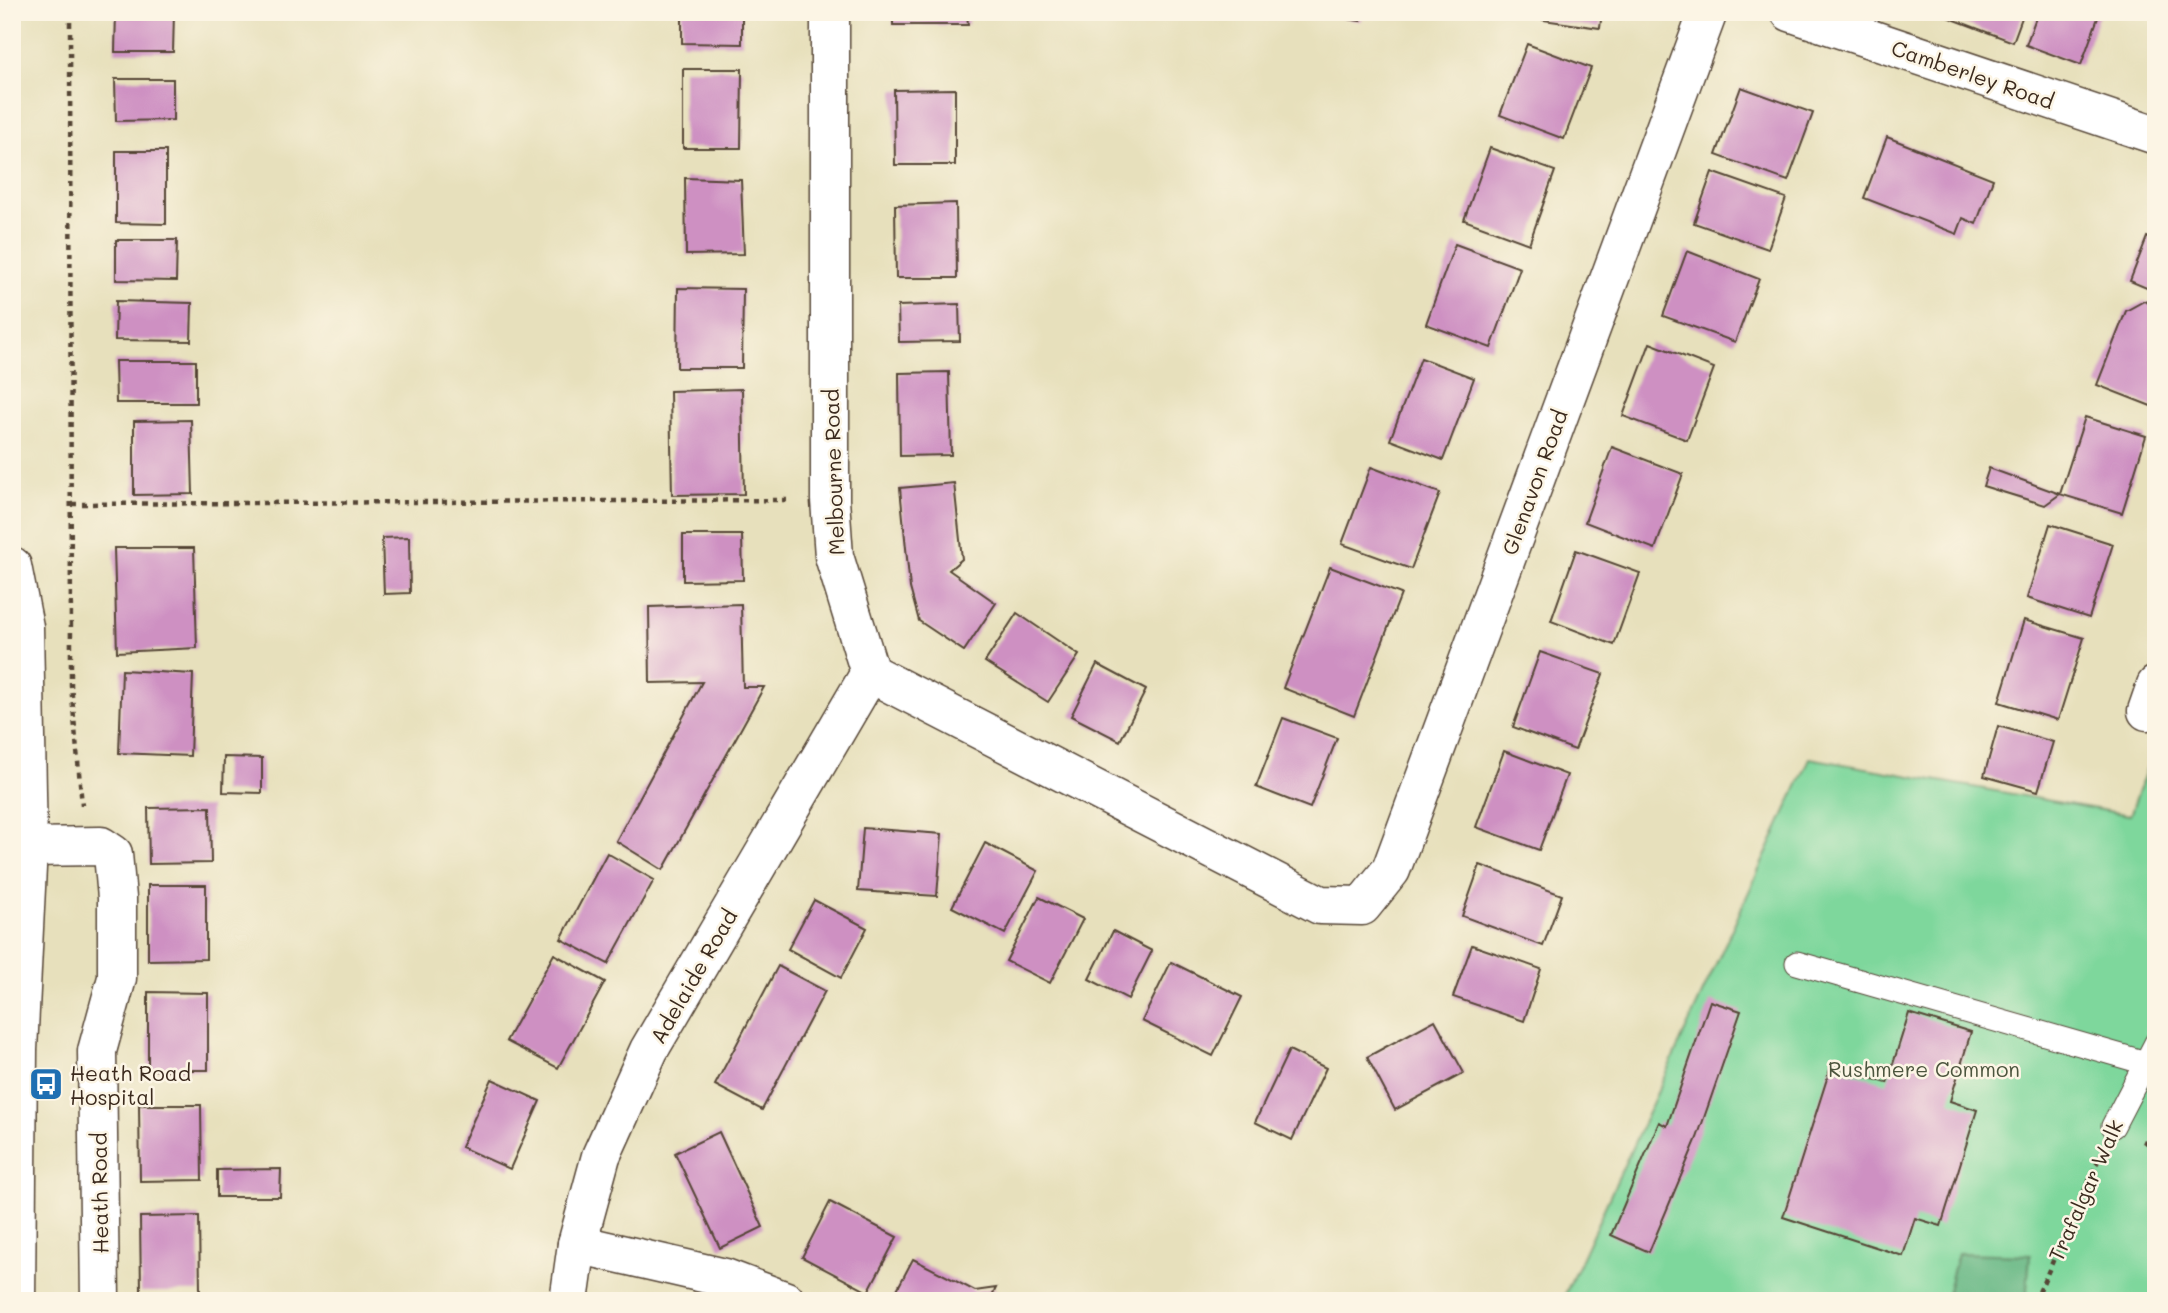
<svg xmlns="http://www.w3.org/2000/svg" width="2168" height="1313" viewBox="0 0 2168 1313" font-family="Mali,sans-serif">
<rect width="100%" height="100%" fill="#fcf5e5"/>
<filter id="ink" filterUnits="userSpaceOnUse"><feTurbulence type="fractalNoise" baseFrequency=".0143" numOctaves="2"/><feDisplacementMap in="SourceGraphic" scale="14" xChannelSelector="R" yChannelSelector="G"/><feConvolveMatrix kernelMatrix="1 2 1 2 8 2 1 2 1" color-interpolation-filters="sRGB"/></filter>
<filter id="wash" filterUnits="userSpaceOnUse"><feTurbulence type="fractalNoise" baseFrequency=".00686" numOctaves="4" result="noise"/><feDisplacementMap in="SourceGraphic" scale="28" xChannelSelector="R" yChannelSelector="G"/><feGaussianBlur stdDeviation="1.57" result="paint"/><feColorMatrix in="noise" values="0 0 0 0 0 0 0 0 0 0 0 0 0 0 0 0 0 1.4 0 .05"/><feComposite in="paint" operator="in"/></filter>
<g filter="url(#wash)">
<rect width="100%" height="100%" fill="#e7e0bc"/>
<path fill="#7ed79c" stroke="#5c805d" stroke-width="2" d="M 2156,743 L 2156,1301 L 1562,1301 L 1810,758 L 2130,815 Z"/>
<path fill="#66b884" stroke="#507151" stroke-width="2" d="M 1958,1253 L 2030,1255 L 2026,1301 L 1945,1301 Z"/>
<g id="blocks">
<g fill="#ce90c2">
<path d="M 116,12 L 174,12 L 173,52 L 115,52 Z"/>
<path d="M 682,12 L 742,12 L 742,44 L 682,43 Z"/>
<path d="M 893,12 L 967,12 L 968,25 L 893,25 Z"/>
<path d="M 1302,12 L 1362,12 L 1361,21 Z"/>
<path d="M 1544,12 L 1602,12 L 1600,28 L 1543,20 Z"/>
<path d="M 1949,12 L 2024,12 L 2013,42 L 1947,17 Z"/>
<path d="M 2038,12 L 2100,12 L 2081,65 L 2026,45 Z"/>
<path d="M 1527,44 L 1591,68 L 1564,139 L 1500,115 Z"/>
<path d="M 683,69 L 742,69 L 741,148 L 683,148 Z"/>
<path d="M 115,79 L 173,79 L 173,120 L 116,121 Z"/>
<path d="M 1741,87 L 1813,113 L 1788,181 L 1716,155 Z"/>
<path d="M 955,89 L 955,165 L 895,165 L 894,90 Z"/>
<path d="M 1887,137 L 1993,179 L 1976,224 L 1963,218 L 1957,234 L 1864,198 Z"/>
<path d="M 1490,148 L 1555,171 L 1529,244 L 1464,220 Z"/>
<path d="M 116,151 L 166,151 L 166,224 L 116,223 Z"/>
<path d="M 1712,172 L 1786,198 L 1768,249 L 1694,223 Z"/>
<path d="M 685,178 L 741,180 L 744,254 L 686,255 Z"/>
<path d="M 956,203 L 957,278 L 896,278 L 895,205 Z"/>
<path d="M 2147,237 L 2156,241 L 2156,292 L 2130,281 Z"/>
<path d="M 116,240 L 177,240 L 176,281 L 116,280 Z"/>
<path d="M 1455,244 L 1520,268 L 1491,348 L 1426,324 Z"/>
<path d="M 1687,251 L 1759,279 L 1735,342 L 1663,316 Z"/>
<path d="M 678,288 L 743,289 L 742,368 L 677,368 Z"/>
<path d="M 116,301 L 192,303 L 191,341 L 115,340 Z"/>
<path d="M 2144,301 L 2156,306 L 2156,408 L 2097,385 L 2126,311 Z"/>
<path d="M 959,304 L 960,341 L 899,342 L 898,306 Z"/>
<path d="M 1650,343 L 1714,368 L 1687,440 L 1623,416 Z"/>
<path d="M 1421,358 L 1474,378 L 1443,460 L 1390,440 Z"/>
<path d="M 115,361 L 196,361 L 196,403 L 116,403 Z"/>
<path d="M 949,372 L 951,455 L 900,456 L 899,373 Z"/>
<path d="M 742,389 L 744,494 L 672,495 L 670,391 Z"/>
<path d="M 2085,417 L 2146,436 L 2122,513 L 2060,494 L 2045,505 L 1983,486 L 1989,468 L 2060,494 Z"/>
<path d="M 191,420 L 193,494 L 134,495 L 134,421 Z"/>
<path d="M 1612,447 L 1683,474 L 1655,549 L 1585,522 Z"/>
<path d="M 1371,467 L 1440,493 L 1411,569 L 1342,544 Z"/>
<path d="M 954,483 L 962,559 L 949,570 L 996,603 L 964,651 L 919,621 L 910,588 L 900,488 Z"/>
<path d="M 2050,524 L 2113,544 L 2089,618 L 2027,598 Z"/>
<path d="M 683,535 L 742,535 L 743,580 L 683,581 Z"/>
<path d="M 409,537 L 410,593 L 384,594 L 382,538 Z"/>
<path d="M 114,548 L 194,548 L 197,648 L 117,652 Z"/>
<path d="M 1576,550 L 1640,573 L 1614,645 L 1551,621 Z"/>
<path d="M 1330,567 L 1401,594 L 1354,716 L 1283,688 Z"/>
<path d="M 741,604 L 743,687 L 764,687 L 663,870 L 616,841 L 702,682 L 650,683 L 649,607 Z"/>
<path d="M 1017,613 L 1079,655 L 1048,702 L 985,662 Z"/>
<path d="M 2024,620 L 2084,638 L 2058,720 L 1999,702 Z"/>
<path d="M 1540,652 L 1603,674 L 1575,750 L 1513,727 Z"/>
<path d="M 1097,664 L 1146,690 L 1120,741 L 1071,716 Z"/>
<path d="M 122,670 L 193,674 L 190,756 L 119,753 Z"/>
<path d="M 1283,718 L 1337,738 L 1310,808 L 1256,787 Z"/>
<path d="M 1998,726 L 2053,742 L 2038,791 L 1984,776 Z"/>
<path d="M 1504,751 L 1567,775 L 1539,850 L 1476,827 Z"/>
<path d="M 224,757 L 262,758 L 262,793 L 223,792 Z"/>
<path d="M 210,807 L 211,863 L 149,864 L 148,808 Z"/>
<path d="M 863,828 L 942,834 L 937,896 L 858,891 Z"/>
<path d="M 985,843 L 1038,871 L 1005,934 L 952,907 Z"/>
<path d="M 607,853 L 654,880 L 608,964 L 561,939 Z"/>
<path d="M 1480,865 L 1562,895 L 1543,946 L 1462,916 Z"/>
<path d="M 148,885 L 206,885 L 206,959 L 148,960 Z"/>
<path d="M 1039,897 L 1083,919 L 1050,983 L 1006,961 Z"/>
<path d="M 814,900 L 867,928 L 841,978 L 788,949 Z"/>
<path d="M 1113,931 L 1152,951 L 1128,999 L 1089,979 Z"/>
<path d="M 1472,945 L 1541,969 L 1524,1021 L 1453,997 Z"/>
<path d="M 554,954 L 605,982 L 558,1068 L 506,1041 Z"/>
<path d="M 1171,962 L 1242,997 L 1213,1056 L 1142,1021 Z"/>
<path d="M 778,966 L 825,991 L 762,1110 L 715,1085 Z"/>
<path d="M 148,992 L 208,993 L 208,1070 L 148,1070 Z"/>
<path d="M 1710,1001 L 1741,1011 L 1697,1138 L 1649,1252 L 1611,1235 L 1659,1122 L 1667,1126 Z"/>
<path d="M 1909,1013 L 1971,1032 L 1950,1101 L 1977,1110 L 1941,1226 L 1915,1218 L 1903,1256 L 1783,1217 L 1831,1066 L 1887,1083 Z"/>
<path d="M 1435,1020 L 1464,1073 L 1395,1110 L 1367,1057 Z"/>
<path d="M 1289,1050 L 1326,1068 L 1292,1140 L 1255,1122 Z"/>
<path d="M 492,1079 L 540,1101 L 510,1169 L 461,1147 Z"/>
<path d="M 139,1105 L 201,1105 L 202,1180 L 140,1181 Z"/>
<path d="M 719,1132 L 763,1227 L 720,1248 L 675,1153 Z"/>
<path d="M 281,1169 L 280,1197 L 217,1197 L 217,1170 Z"/>
<path d="M 830,1202 L 897,1237 L 868,1292 L 802,1257 Z"/>
<path d="M 199,1216 L 200,1292 L 141,1292 L 140,1217 Z"/>
<path d="M 913,1259 L 975,1291 L 996,1288 L 990,1301 L 891,1301 Z"/>
</g>
</g>
</g>
<g filter="url(#ink)">
<use href="#blocks" fill-opacity="0" stroke="#554536" stroke-width="2"/>
<g fill="none" stroke-linecap="round" stroke-linejoin="round">
<g stroke="#554536" stroke-width="25">
<g id="service">
<path d="M 1797,963 L 2146,1063"/>
<path d="M 2113,1126 L 2156,1043"/>
</g>
</g>
<g stroke="#554536" stroke-width="41">
<g id="minor">
<path d="M 830,12 L 830,500 L 834,556 L 870,673 L 1320,905 L 1362,906 L 1391,870 L 1708,12"/>
<path d="M 1790,12 L 2156,135"/>
<path d="M 2147,711 L 2156,685"/>
<path d="M 28,847 L 101,846 L 113,854 L 117,898 L 117,978 L 97,1051 L 100,1301"/>
<path d="M 577,1244 L 725,1278 L 786,1301"/>
<path d="M 569,1301 L 577,1244 L 601,1156 L 649,1050 L 870,673"/>
</g>
</g>
<g stroke="#554536" stroke-width="41">
<path id="primary" d="M 12,566 L 24,627 L 28,847 L 18,1050 L 16,1301"/>
</g>
<g stroke="#554536" stroke-width="4.5" stroke-dasharray="5 5" stroke-linecap="butt">
<path d="M 70,12 L 71,685 L 82,805"/>
<path d="M 72,504 L 790,500"/>
<path d="M 2143,1141 L 2156,1147"/>
<path d="M 2035,1301 L 2101,1154"/>
</g>
<use href="#service" stroke="#fff" stroke-width="23"/>
<use href="#minor" stroke="#fff" stroke-width="38"/>
<use href="#primary" stroke="#fff" stroke-width="38"/>
</g>
</g>
<defs>
<g id="bus-square" transform="scale(1.75)"><rect x="-9" y="-9" width="18" height="18" rx="4" fill="#1f6fb2" stroke="#fcf5e5"/><path d="M-5-6H5V4H4V6H2V4H-2V6H-4V4H-5ZM-3.5-4V0h7V-4ZM-3.5 1.2v1.5H-2V1.2ZM2 1.2v1.5H3.5V1.2Z" fill="#fff"/></g>
</defs>
<g fill-rule="evenodd">
<use href="#bus-square" x="46" y="1084"/>
</g>
<g text-anchor="middle" dominant-baseline="central" stroke-width="5" stroke-linejoin="round" paint-order="stroke">
<g font-size="21" fill="#3b2a1e" stroke="#fcf5e5">
<text transform="translate(1973 74) rotate(19)">Camberley Road</text>
<text transform="translate(833 472) rotate(-92)">Melbourne Road</text>
<text transform="translate(1534 482) rotate(-70)">Glenavon Road</text>
<text transform="translate(693 976) rotate(-60)">Adelaide Road</text>
<text transform="translate(2085 1190) rotate(-66)">Trafalgar Walk</text>
<text transform="translate(99 1193) rotate(-91)">Heath Road</text>
</g>
<g font-size="21" fill="#4c553e" stroke="#fcf5e5">
<text x="1924" y="1068">Rushmere Common</text>
</g>
<g font-size="21" fill="#3b2a1e" stroke="#fcf5e5" text-anchor="start">
<text x="70" y="1072">Heath Road<tspan x="70" dy="24">Hospital</tspan></text>
</g>
</g>
<rect width="2168" height="1313" fill="none" stroke="#fcf5e5" stroke-width="42"/>
</svg>
